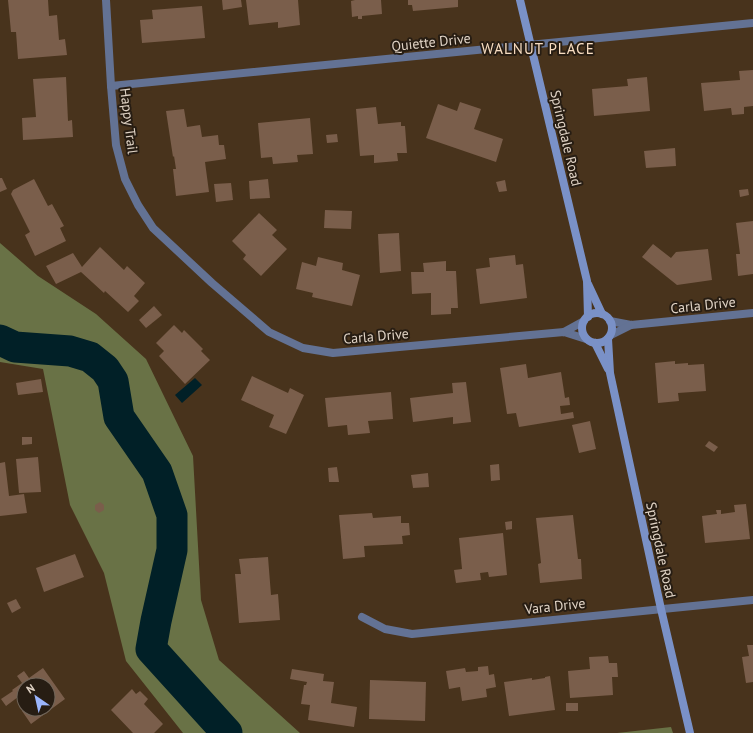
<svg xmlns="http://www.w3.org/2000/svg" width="753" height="733" viewBox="0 0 753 733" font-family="'PT Sans',sans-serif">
<rect width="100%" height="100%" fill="#48331c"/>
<g fill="#697246">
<path d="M 0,243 L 38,276 L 96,314 L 146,359 L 193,456 L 201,600 L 219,660 L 300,733 L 183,733 L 126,661 L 104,573 L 70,505 L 43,369 L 0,362 Z"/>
<path d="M 671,727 L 673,733 L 617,733 Z"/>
</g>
<path fill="#012027" d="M 195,378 L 202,385 L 182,403 L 175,395 Z"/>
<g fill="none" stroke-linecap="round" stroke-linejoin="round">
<path stroke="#012027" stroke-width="31" d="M 0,340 L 15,347 L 70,351 L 90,357 L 105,369 L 113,381 L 119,417 L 157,472 L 172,515 L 172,550 L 156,621 L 151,649 L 227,733"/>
</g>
<g fill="#7a5e4b">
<path d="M 8,0 L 48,0 L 49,16 L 57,15 L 59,40 L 65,39 L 67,55 L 18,59 L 16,32 L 11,32 Z"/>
<path d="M 222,0 L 241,0 L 242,7 L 223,10 Z"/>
<path d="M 246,0 L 298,0 L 300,25 L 278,28 L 278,22 L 249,25 Z"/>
<path d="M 355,0 L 381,0 L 382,14 L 362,16 L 362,19 L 358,19 L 358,16 L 352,17 L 351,1 Z"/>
<path d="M 408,0 L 458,0 L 458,7 L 413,11 L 412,5 L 408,5 Z"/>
<path d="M 202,6 L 205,38 L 142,43 L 140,20 L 153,19 L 152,10 Z"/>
<path d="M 753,70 L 753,106 L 744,107 L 744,114 L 732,115 L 731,108 L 704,111 L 701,83 L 740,80 L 739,71 Z"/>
<path d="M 66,77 L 68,121 L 72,120 L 73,137 L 23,140 L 22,118 L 36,117 L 33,79 Z"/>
<path d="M 647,77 L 650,111 L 594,116 L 592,89 L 628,86 L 627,79 Z"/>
<path d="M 460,102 L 481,109 L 474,129 L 503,139 L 496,162 L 426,138 L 438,104 L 457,111 Z"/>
<path d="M 376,107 L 378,124 L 401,122 L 401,126 L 405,126 L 407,153 L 397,153 L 398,161 L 374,163 L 374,155 L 360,156 L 356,109 Z"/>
<path d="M 184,109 L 187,127 L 200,125 L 202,137 L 218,135 L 219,145 L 224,145 L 226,159 L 205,162 L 209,192 L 176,196 L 173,169 L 176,169 L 174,156 L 173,157 L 166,111 Z"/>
<path d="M 310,118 L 313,154 L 297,155 L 298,162 L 273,164 L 272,157 L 261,158 L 258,123 Z"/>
<path d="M 337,134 L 338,142 L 327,143 L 326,135 Z"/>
<path d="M 675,148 L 676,166 L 646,168 L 644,151 Z"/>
<path d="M 0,178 L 2,178 L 7,189 L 0,192 Z"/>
<path d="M 34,179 L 48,206 L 52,204 L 64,226 L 60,228 L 66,241 L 35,256 L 25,235 L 30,232 L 11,194 L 13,190 Z"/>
<path d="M 268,179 L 270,198 L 250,199 L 249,181 Z"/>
<path d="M 505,180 L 507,191 L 499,192 L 496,182 Z"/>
<path d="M 231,183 L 233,200 L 216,202 L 214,184 Z"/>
<path d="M 748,189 L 749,195 L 740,197 L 739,190 Z"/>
<path d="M 325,210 L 352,211 L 351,229 L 324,228 Z"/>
<path d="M 259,213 L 277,230 L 272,235 L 287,249 L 261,276 L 243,259 L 246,255 L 232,241 Z"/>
<path d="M 753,221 L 753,274 L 738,276 L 736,254 L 740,254 L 736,223 Z"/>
<path d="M 399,233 L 401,271 L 380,273 L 378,234 Z"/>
<path d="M 653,244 L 671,258 L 676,252 L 708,249 L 712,280 L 677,285 L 642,257 Z"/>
<path d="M 100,247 L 124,270 L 127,266 L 145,283 L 134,296 L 139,301 L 128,312 L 105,291 L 104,293 L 81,272 L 56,284 L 46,266 L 73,253 L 82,267 Z"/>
<path d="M 515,255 L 516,265 L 523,264 L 527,298 L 480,304 L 476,269 L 490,267 L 489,258 Z"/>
<path d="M 318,257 L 343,263 L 342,270 L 360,275 L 352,306 L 312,297 L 313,293 L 296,289 L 302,262 L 316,266 Z"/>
<path d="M 446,261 L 446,271 L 456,271 L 458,308 L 451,308 L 451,314 L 431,315 L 431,293 L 412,294 L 411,272 L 424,272 L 423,263 Z"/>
<path d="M 154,306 L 162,315 L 146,328 L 139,320 Z"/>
<path d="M 174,325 L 182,333 L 184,330 L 203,349 L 201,351 L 210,360 L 185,384 L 159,356 L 164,351 L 156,343 Z"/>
<path d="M 675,361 L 675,364 L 688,363 L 688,365 L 704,364 L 706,391 L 678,393 L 679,401 L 658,403 L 655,363 Z"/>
<path d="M 526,364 L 528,378 L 561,372 L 565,398 L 569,397 L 570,405 L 560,406 L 561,414 L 573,412 L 574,418 L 519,427 L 516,413 L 507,414 L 500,368 Z"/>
<path d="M 252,376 L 288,393 L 290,388 L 304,395 L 286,434 L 269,427 L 274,415 L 241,400 Z"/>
<path d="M 41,379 L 43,392 L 18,395 L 16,383 Z"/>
<path d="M 466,382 L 471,422 L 453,424 L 453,417 L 413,422 L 410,398 L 453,393 L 452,383 Z"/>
<path d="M 391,392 L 393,419 L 368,421 L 370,433 L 348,435 L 347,425 L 328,427 L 325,398 Z"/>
<path d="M 590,421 L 596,449 L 579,453 L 572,425 Z"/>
<path d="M 22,437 L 32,437 L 32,444 L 22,445 Z"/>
<path d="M 709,441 L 718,447 L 714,452 L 705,446 Z"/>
<path d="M 38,457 L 41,492 L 19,493 L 16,459 Z"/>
<path d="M 5,462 L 9,496 L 24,494 L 27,513 L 0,516 L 0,463 Z"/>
<path d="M 499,464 L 500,480 L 491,481 L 490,465 Z"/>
<path d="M 337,467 L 339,482 L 329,482 L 328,468 Z"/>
<path d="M 428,473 L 429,487 L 413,488 L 411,475 Z"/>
<path d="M 100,502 L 104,505 L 104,510 L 99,513 L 95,510 L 95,505 Z"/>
<path d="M 746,504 L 750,539 L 705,543 L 702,516 L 717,514 L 716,510 L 721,510 L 721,514 L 735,512 L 734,505 Z"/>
<path d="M 372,513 L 373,518 L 401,516 L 401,523 L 409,523 L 410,535 L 402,536 L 403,544 L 364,546 L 365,557 L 343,559 L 339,515 Z"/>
<path d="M 573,515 L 578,559 L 581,559 L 582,579 L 540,583 L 538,564 L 541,563 L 536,518 Z"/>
<path d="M 512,521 L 512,529 L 506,530 L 505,522 Z"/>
<path d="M 503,533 L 507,575 L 489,577 L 488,572 L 480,573 L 481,580 L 456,583 L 454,570 L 462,569 L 459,538 Z"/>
<path d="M 75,554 L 84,577 L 44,592 L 36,568 Z"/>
<path d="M 268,557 L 271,595 L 278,594 L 280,620 L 239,623 L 235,574 L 241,574 L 239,559 Z"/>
<path d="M 16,599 L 21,608 L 12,613 L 7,603 Z"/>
<path d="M 747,645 L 753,645 L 753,682 L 746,683 L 742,657 L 749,656 Z"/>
<path d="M 608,656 L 609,663 L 617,663 L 618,677 L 612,677 L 613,695 L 570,698 L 568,671 L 590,669 L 589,657 Z"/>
<path d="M 488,666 L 489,675 L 494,674 L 496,687 L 486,689 L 487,697 L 462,701 L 460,687 L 449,689 L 446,671 L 465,668 L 466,672 L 478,671 L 478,667 Z"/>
<path d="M 43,668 L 65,699 L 31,724 L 22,711 L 25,709 L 48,709 L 48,685 L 24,685 L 24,706 L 18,697 L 6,706 L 1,699 L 13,691 L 12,690 L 22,683 L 17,676 L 24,671 L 29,678 Z"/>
<path d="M 292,669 L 324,674 L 323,681 L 334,682 L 331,703 L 357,707 L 354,727 L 308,720 L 310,705 L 301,704 L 304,685 L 306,685 L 307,682 L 290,679 Z"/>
<path d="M 550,676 L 555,710 L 509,716 L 504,682 L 532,678 L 532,680 L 545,678 L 545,677 Z"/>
<path d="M 370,680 L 426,682 L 425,721 L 369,719 Z"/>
<path d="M 132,689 L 136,694 L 140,691 L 148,699 L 144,704 L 163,724 L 154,733 L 133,733 L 111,710 Z"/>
<rect x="566" y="703" width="12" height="8"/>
</g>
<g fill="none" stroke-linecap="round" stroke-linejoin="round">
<g stroke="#637294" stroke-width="8">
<path d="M 106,0 L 111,86 L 116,145 L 125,179 L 138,205 L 153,228 L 212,283 L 269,332 L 303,348 L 333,353 L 564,332 L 586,339"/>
<path d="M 111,86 L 753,23"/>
<path d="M 610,321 L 631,325 L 753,313"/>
<path d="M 564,332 L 584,321"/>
<path d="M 611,335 L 631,325"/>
<path d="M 362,617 L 385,629 L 412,634 L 753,600"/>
</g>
<g stroke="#7a91c7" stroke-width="8">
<path d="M 520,0 L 587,281 L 588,317"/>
<path d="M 588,284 L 602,314"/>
<circle cx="597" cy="328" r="15"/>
<path d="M 608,339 L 610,373 L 661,609 L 690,733"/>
<path d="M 595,343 L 608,369"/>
</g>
</g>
<g text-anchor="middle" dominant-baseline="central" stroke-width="4" stroke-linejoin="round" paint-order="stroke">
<g font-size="14" fill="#e0d3c5" stroke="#271d13">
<text transform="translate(431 42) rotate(-6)">Quiette Drive</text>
<text transform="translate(129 121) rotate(83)">Happy Trail</text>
<text transform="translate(566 138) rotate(77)">Springdale Road</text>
<text transform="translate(703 305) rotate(-6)">Carla Drive</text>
<text transform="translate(376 336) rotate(-5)">Carla Drive</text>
<text transform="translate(661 550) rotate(78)">Springdale Road</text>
<text transform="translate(555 606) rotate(-6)">Vara Drive</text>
</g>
<g font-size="15" letter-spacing="1" fill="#f8ddc1" stroke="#271d13">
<text x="538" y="48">WALNUT PLACE</text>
</g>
</g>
<g transform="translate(36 697) rotate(326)"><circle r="19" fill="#271d13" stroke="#71665a"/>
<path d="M0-3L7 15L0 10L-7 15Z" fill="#9ab5fd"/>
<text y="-6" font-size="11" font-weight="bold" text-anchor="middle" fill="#e0d3c5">N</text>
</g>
</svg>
